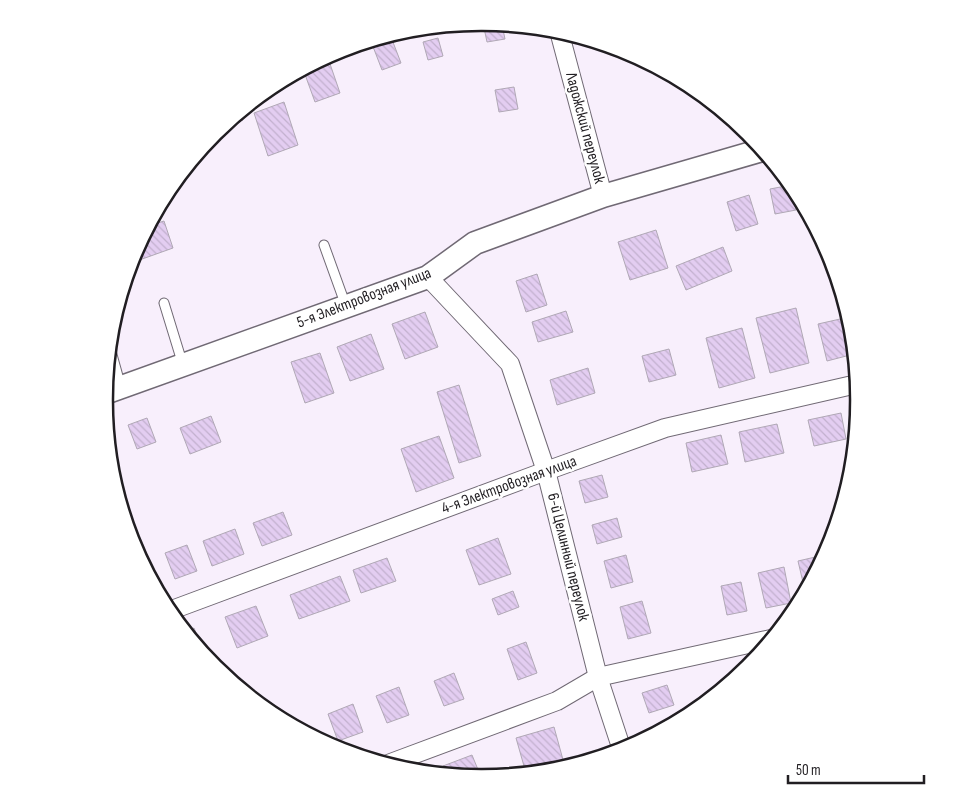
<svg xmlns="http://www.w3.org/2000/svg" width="963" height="800" viewBox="0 0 963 800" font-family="'Sofia Sans Condensed',sans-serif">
<defs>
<pattern id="building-back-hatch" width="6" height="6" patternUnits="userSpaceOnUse" patternTransform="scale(1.25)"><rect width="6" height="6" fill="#e3cdf1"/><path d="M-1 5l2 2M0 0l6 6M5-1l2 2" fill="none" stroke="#c2b0ce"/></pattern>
</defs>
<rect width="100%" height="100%" fill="#f8effc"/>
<g fill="url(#building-back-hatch)" stroke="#b0a8b5">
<path d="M 483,23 L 502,25 L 505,39 L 487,42 Z"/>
<path d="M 391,37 L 401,63 L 382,70 L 372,44 Z"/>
<path d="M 438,38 L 443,56 L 428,60 L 423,42 Z"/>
<path d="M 328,58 L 340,93 L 315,102 L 303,69 L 316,63 Z"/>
<path d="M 514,87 L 518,109 L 499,112 L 495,90 Z"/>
<path d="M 284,102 L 298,145 L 268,156 L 254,113 Z"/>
<path d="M 240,112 L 243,120 L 222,127 Z"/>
<path d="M 791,185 L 796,210 L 775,214 L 770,189 Z"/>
<path d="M 749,195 L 758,224 L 736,231 L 727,202 Z"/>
<path d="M 164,221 L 173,248 L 131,263 L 133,255 L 148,226 Z"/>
<path d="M 656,230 L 668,268 L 630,280 L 618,242 Z"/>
<path d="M 723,247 L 732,271 L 686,290 L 676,266 Z"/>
<path d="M 537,274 L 547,305 L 526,312 L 516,281 Z"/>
<path d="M 796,308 L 809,363 L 770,373 L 756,318 Z"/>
<path d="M 566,311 L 573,332 L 538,342 L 532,322 Z"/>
<path d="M 425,312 L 438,347 L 405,359 L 392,324 Z"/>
<path d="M 849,317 L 852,327 L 854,354 L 827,361 L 818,324 Z"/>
<path d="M 742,328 L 755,378 L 719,388 L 706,338 Z"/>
<path d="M 371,334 L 384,369 L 350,381 L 337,347 Z"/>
<path d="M 669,349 L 676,375 L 649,382 L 642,356 Z"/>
<path d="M 320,353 L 334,393 L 305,403 L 291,362 Z"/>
<path d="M 588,368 L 595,393 L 557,405 L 550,380 Z"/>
<path d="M 459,385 L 481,456 L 459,463 L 437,392 Z"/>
<path d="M 841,413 L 846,439 L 814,446 L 808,420 Z"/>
<path d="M 211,416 L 221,442 L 190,454 L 180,428 Z"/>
<path d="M 147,418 L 156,442 L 137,449 L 128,425 Z"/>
<path d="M 777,424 L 784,453 L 745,462 L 739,432 Z"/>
<path d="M 721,435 L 728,464 L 692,472 L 686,443 Z"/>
<path d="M 439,436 L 454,478 L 416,492 L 401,449 Z"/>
<path d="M 602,475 L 608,497 L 585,503 L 579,481 Z"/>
<path d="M 283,512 L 292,535 L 262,546 L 253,523 Z"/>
<path d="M 617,518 L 622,537 L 597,544 L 592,525 Z"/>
<path d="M 235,529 L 244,554 L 212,566 L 203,541 Z"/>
<path d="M 498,538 L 511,574 L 479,585 L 466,550 Z"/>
<path d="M 187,545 L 197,571 L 175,579 L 165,553 Z"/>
<path d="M 626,555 L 633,582 L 611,588 L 604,561 Z"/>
<path d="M 824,555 L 824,556 L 805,591 L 798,561 Z"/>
<path d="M 387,558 L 396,581 L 361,593 L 353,570 Z"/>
<path d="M 784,567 L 791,603 L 766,608 L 758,573 Z"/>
<path d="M 340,576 L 350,601 L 299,619 L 290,595 Z"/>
<path d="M 741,582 L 747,611 L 727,615 L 721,586 Z"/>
<path d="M 513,591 L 519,607 L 498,615 L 492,599 Z"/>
<path d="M 642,601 L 651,633 L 628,639 L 620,607 Z"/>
<path d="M 256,606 L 268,636 L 237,648 L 225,617 Z"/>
<path d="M 194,628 L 205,655 L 186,632 Z"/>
<path d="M 526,642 L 537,673 L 518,680 L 507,649 Z"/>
<path d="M 454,673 L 464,699 L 444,706 L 434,681 Z"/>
<path d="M 667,685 L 674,705 L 649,713 L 642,693 Z"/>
<path d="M 399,687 L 409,715 L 387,723 L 376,696 Z"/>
<path d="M 353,704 L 363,732 L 338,741 L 328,714 Z"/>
<path d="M 554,727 L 565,767 L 555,770 L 526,773 L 516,738 Z"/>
<path d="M 472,755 L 481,777 L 446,774 L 443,766 Z"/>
</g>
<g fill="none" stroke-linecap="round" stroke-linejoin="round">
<g stroke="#706974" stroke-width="11">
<g id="service">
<path d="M 324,245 L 346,306"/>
<path d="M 164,303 L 183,365"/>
<path d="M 109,344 L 121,387"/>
</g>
</g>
<g stroke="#706974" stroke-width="20">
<g id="minor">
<path d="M 559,31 L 603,196"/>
<path d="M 428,277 L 510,364 L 546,471 L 598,677 L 622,750"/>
<path d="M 169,611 L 546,471 L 665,428 L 857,384"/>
<path d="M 388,764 L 557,701 L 598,677 L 771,639"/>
</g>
</g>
<g stroke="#706974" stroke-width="25">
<path id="tertiary" d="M 105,393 L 428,277 L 475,243 L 603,196 L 762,150"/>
</g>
<use href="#service" stroke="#fff" stroke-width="9"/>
<use href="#minor" stroke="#fff" stroke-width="18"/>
<use href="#tertiary" stroke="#fff" stroke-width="22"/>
</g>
<g text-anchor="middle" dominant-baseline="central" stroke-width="5" stroke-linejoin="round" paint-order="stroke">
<g font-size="16" fill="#211e22" stroke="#fff">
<text transform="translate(585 128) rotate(75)">Ладожский переулок</text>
<text transform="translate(364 298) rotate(-21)">5-я Электровозная улица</text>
<text transform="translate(509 485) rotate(-20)">4-я Электровозная улица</text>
<text transform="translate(568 557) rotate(76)">6-й Целинный переулок</text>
</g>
</g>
<path d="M0 0H963V800H0ZM481 31H482A368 368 0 0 1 850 399V401A368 368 0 0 1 482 769H481A368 368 0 0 1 113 401V399A368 368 0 0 1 481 31Z" fill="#fff" fill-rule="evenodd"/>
<path fill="none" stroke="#211e22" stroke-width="2.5" d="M481 31H482A368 368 0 0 1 850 399V401A368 368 0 0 1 482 769H481A368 368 0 0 1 113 401V399A368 368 0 0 1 481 31Z"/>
<path d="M788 775v8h136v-8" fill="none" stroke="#211e22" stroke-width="2.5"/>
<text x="796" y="775" font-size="15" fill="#211e22" stroke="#ffffff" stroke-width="4" paint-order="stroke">50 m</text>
</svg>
